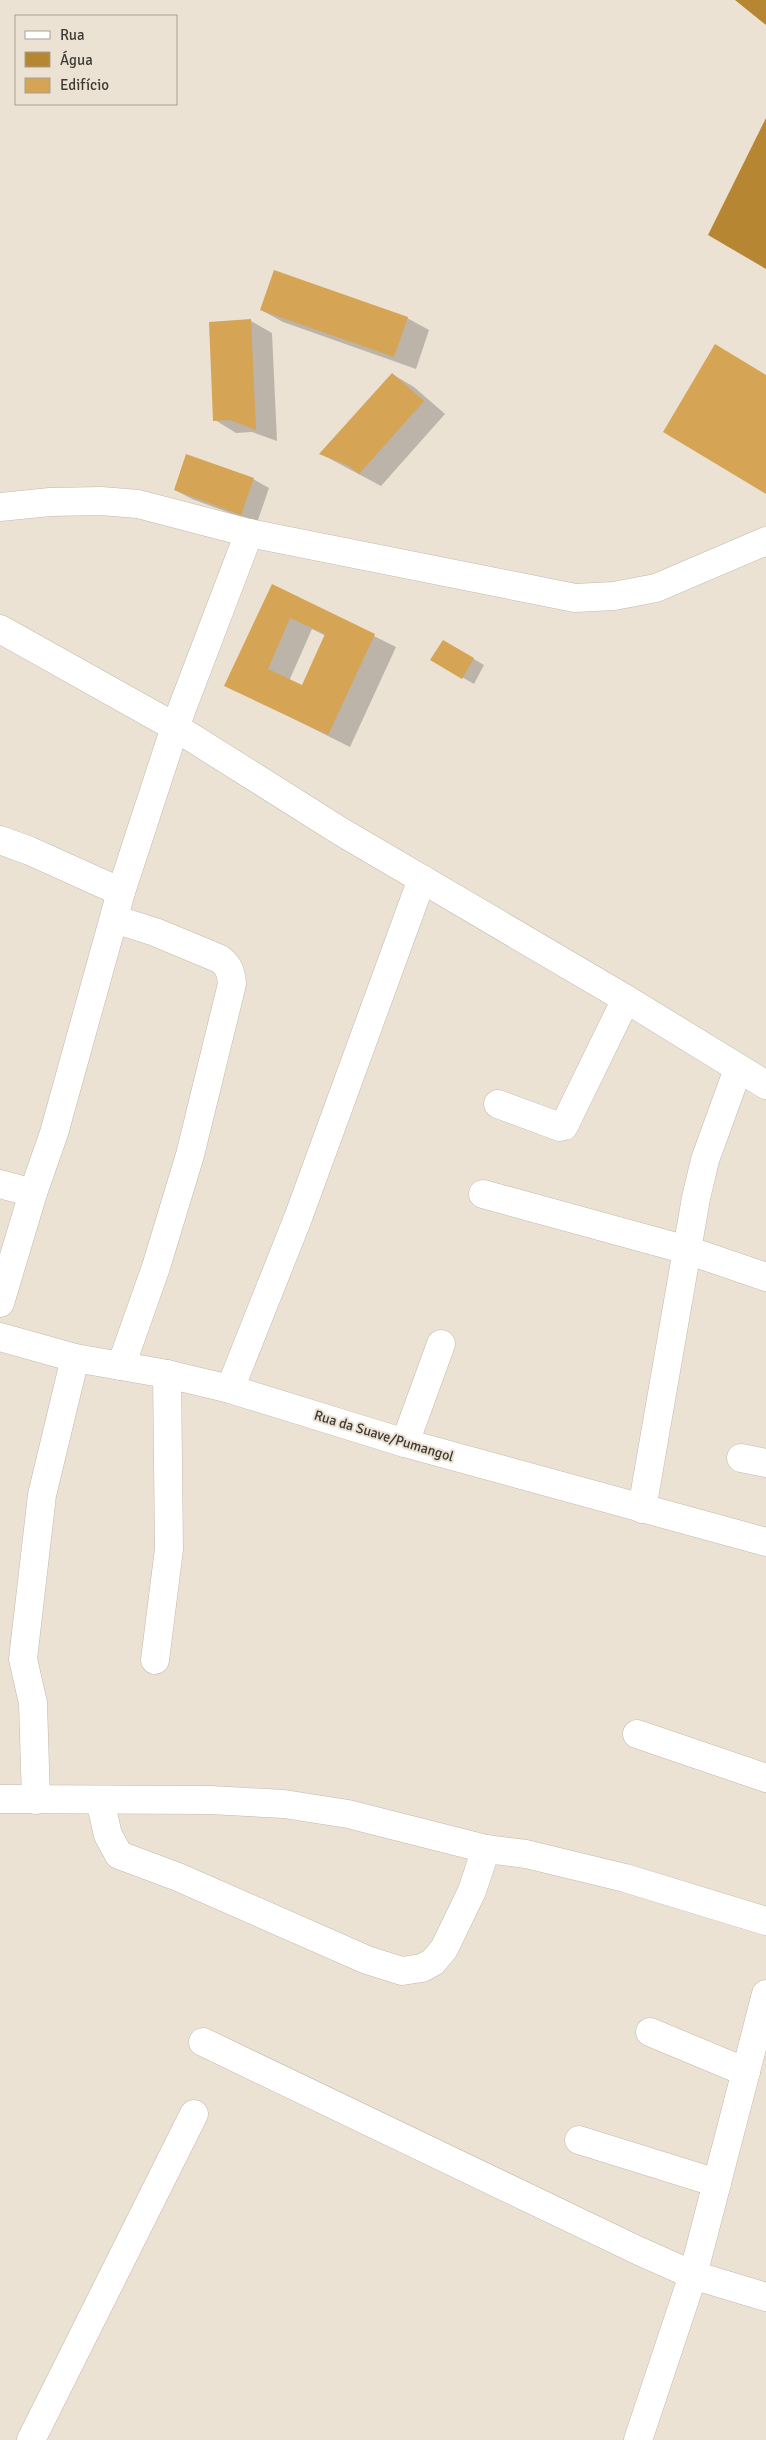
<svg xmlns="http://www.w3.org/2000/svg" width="766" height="2440" viewBox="0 0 766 2440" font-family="Signika,sans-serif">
<rect width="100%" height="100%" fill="#ece2d4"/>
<g fill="#b68633">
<path d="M 735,0 L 766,0 L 766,25 Z"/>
<path d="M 766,118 L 766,269 L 708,235 Z"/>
</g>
<g fill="#0003" fill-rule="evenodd">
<path d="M 261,310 L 407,318 L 429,330 L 416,369 L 283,322 Z"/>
<path d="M 251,321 L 272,333 L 277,441 L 252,432 L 236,433 L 215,420 Z"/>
<path d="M 392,374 L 414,387 L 445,414 L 381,486 L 321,454 Z"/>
<path d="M 253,479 L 269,488 L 257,523 L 192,499 L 175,490 Z"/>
<path d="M 273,586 L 396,647 L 350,747 L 226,685 ZM 312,629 L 326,636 L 303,687 L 289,681 Z"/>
<path d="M 443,641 L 484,665 L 474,684 L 432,660 Z"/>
</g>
<g fill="#d5a454" fill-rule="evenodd">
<path d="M 274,270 L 408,317 L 394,357 L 260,310 Z"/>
<path d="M 251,319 L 256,430 L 230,420 L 213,421 L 209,322 Z"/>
<path d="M 715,344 L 766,375 L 766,494 L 663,432 Z"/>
<path d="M 392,373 L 424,401 L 359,474 L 349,466 L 319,454 Z"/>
<path d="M 186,454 L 254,478 L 241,515 L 174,490 Z"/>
<path d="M 272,584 L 375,634 L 328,735 L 224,686 ZM 290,618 L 325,634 L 302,685 L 268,669 Z"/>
<path d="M 443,640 L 474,658 L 462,679 L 430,660 Z"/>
</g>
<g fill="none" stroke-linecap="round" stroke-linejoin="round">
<g stroke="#c2b9ab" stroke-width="29">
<g id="minor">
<path d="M 0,507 L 50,502 L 101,501 L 138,504 L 249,533 L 575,598 L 614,596 L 656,588 L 766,541"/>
<path d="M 0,629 L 175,727 L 340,831 L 626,999 L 766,1085"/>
<path d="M 0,840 L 30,851 L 121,892"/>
<path d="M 114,919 L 155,932 L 220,959 C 229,966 231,972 232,984 L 190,1155 L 156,1267 L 121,1366"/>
<path d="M 498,1104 L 560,1127 L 564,1126 L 626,999"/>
<path d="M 0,1184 L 33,1193"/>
<path d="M 483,1194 L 687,1250 L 766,1277"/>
<path d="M 0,1303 L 33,1193 L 54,1133 L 121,892 L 175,727 L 249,533"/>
<path d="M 0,1337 L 75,1358 L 167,1374 L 230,1389 L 405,1443 L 766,1542"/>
<path d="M 230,1389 L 298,1218 L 422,879"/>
<path d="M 405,1443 L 441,1344"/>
<path d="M 741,1458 L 766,1463"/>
<path d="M 642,1509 L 696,1198 L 705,1160 L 738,1069"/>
<path d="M 155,1660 L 169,1549 L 167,1374"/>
<path d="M 637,1734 L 766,1778"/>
<path d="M 0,1799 L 210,1800 L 284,1804 L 348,1814 L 486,1849 L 526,1854 L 625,1878 L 766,1921"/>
<path d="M 36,1800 L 33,1703 L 23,1659 L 42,1495 L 75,1358"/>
<path d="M 100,1800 L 108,1835 L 119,1855 L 178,1877 L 367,1960 L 402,1971 L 422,1968 L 433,1962 L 444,1949 L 472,1891 L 486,1849"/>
<path d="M 650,2032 L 746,2072"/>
<path d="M 203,2042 L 639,2251 L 693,2275 L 766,2297"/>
<path d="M 579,2140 L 717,2183"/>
<path d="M 31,2440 L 194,2114"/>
<path d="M 638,2440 L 693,2275 L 766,1994"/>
</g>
</g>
<use href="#minor" stroke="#fff" stroke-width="28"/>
</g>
<g text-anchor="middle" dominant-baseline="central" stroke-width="4" stroke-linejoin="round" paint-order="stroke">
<g font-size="14" fill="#3e3a34" stroke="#ece2d4">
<text transform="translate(384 1436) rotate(17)">Rua da Suave/Pumangol</text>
</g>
</g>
<rect x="15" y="15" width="162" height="90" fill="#ece2d4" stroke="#a69f94"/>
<rect x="25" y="31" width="25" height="8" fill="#ffffff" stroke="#a69f94"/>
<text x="60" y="40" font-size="15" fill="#3e3a34">Rua</text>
<rect x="25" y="52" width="25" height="15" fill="#b68633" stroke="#a69f94"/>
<text x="60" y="65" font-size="15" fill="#3e3a34">Água</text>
<rect x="25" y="78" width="25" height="15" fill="#d5a454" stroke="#a69f94"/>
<text x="60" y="90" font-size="15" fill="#3e3a34">Edifício</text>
</svg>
